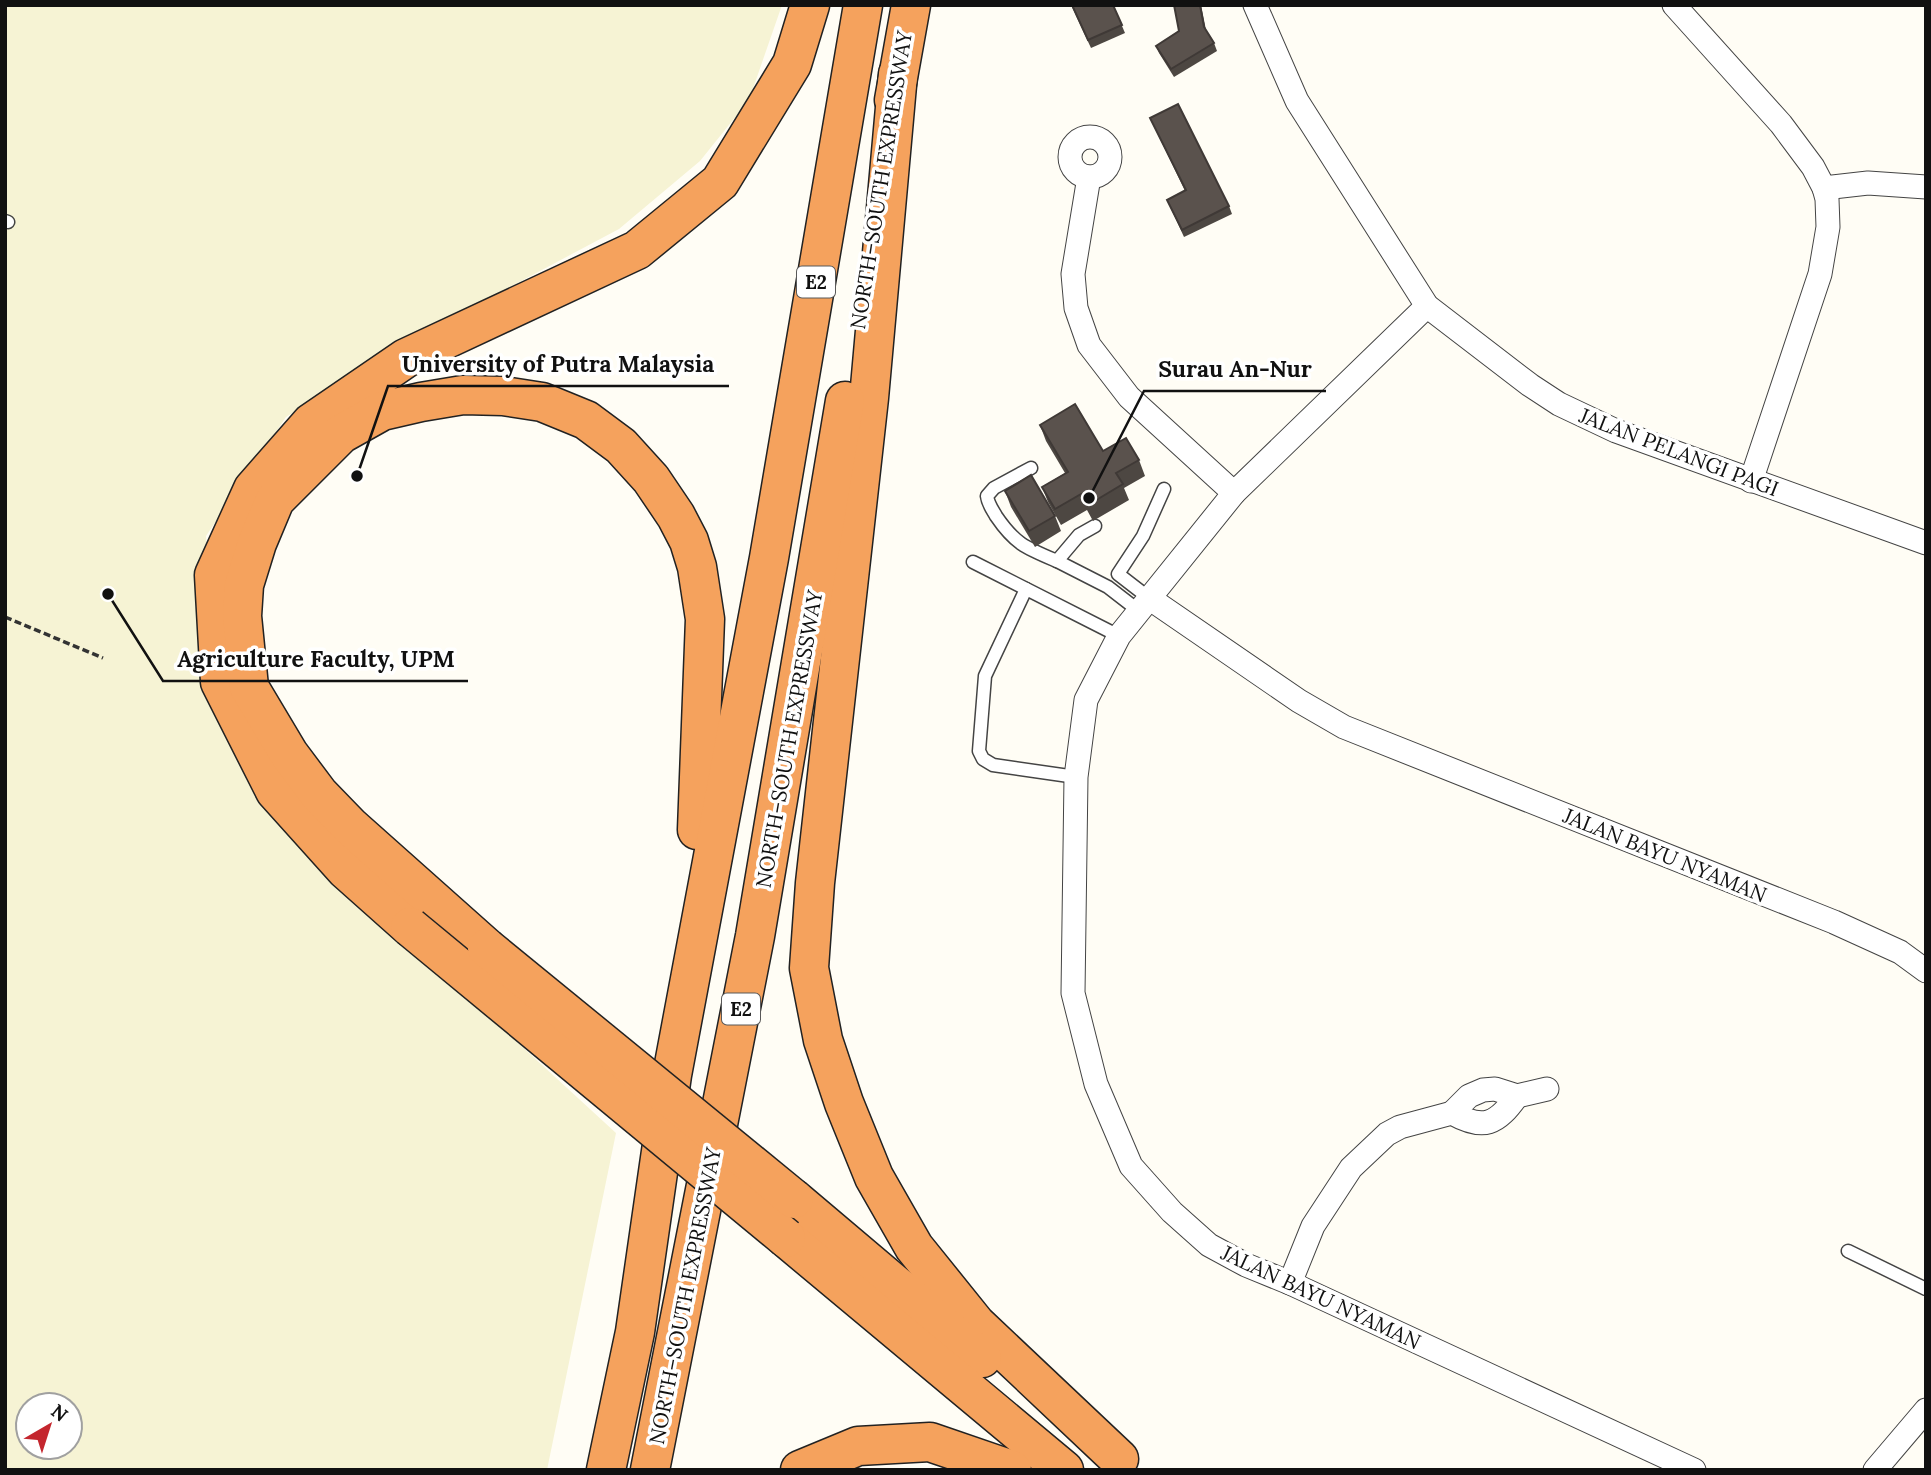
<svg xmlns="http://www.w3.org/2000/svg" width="1931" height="1475" viewBox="0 0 1931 1475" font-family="Lora,serif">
<rect width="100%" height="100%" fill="#fffdf5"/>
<path fill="#f6f3d4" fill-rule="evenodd" d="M 5,5 L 782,5 L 749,100 L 700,161 L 619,229 L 410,340 L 286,417 L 206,536 L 219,697 L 382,918 L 616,1133 L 547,1470 L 5,1470 ZM 28,1405 L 70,1405 L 70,1447 L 28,1447 Z"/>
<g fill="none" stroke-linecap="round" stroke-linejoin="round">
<g stroke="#444" stroke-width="15">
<g id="lane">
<path d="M 5,221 L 8,222"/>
<path d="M 1031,468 L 994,488 L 987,496 C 988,504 992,509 996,516 C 1015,544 1026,548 1057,561"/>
<path d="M 1095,526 L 1079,535 L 1057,561 L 1108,587 L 1139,611"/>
<path d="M 973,562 L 1119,636"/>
<path d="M 1026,589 L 985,676 L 979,751 L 983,759 L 993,765 L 1076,777"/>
<path d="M 1149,598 L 1118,574 L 1143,536 L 1164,489"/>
<path d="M 1848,1251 L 1926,1289"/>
</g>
</g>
<g stroke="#444" stroke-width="25">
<g id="street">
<path d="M 1255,5 L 1297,101 L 1427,306 L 1530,385 L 1559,404 L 1616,431 L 1926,543"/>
<path d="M 1674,5 L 1781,124 L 1813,167 L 1824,188 L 1827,199 L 1828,227 L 1820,274 L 1751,481"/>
<circle cx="1090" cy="157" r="20"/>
<path d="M 1089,177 L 1073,274 L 1076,308 L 1089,345 L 1129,397 L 1234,493"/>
<path d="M 1824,188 L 1868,183 L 1926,187"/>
<path d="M 1427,306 L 1234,493 L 1119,636 L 1086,700 L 1076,777 L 1073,993 L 1096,1084 L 1131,1166 L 1172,1212 L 1209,1245 L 1246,1265 L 1290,1283 L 1694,1470"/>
<path d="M 1149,598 L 1299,701 L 1344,727 L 1834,922 L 1900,952 L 1926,971"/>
<path d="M 1452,1113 L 1469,1096 L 1483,1090 L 1495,1089 L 1517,1096 L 1547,1089"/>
<path d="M 1290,1283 L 1313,1226 L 1351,1168 L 1387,1134 L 1400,1127 L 1452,1113 C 1484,1131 1497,1124 1517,1096"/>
<path d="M 1875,1470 L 1926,1410"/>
</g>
</g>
<g stroke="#222" stroke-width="41">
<g id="highway">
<path d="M 898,74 L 869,398 L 815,883 L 809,968 L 823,1040 L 844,1103 L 874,1177 L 914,1247 L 976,1324 L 1119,1459"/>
<path d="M 894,100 L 911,5"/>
<path d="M 410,927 L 346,870 L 275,791 L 220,682 L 214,575 L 253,489 L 311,423 L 406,358 L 637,250 L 720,182 L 792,64 L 810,5"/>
<path d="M 487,948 L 350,826 L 319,794 L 289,754 L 249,687 L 242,616 L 244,585 L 257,543 L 275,500 L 341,434 L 382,411 L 421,402 L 463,395 L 503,396 L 542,402 L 586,420 L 621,446 L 651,479 L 676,516 L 689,541 L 697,567 L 705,619 L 697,830"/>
<path d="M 794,1199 L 982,1358"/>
<path d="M 786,1238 L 1064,1470"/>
<path d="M 606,1470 L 635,1332 L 672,1075 L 769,558 L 863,5"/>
<path d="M 650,1470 L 755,936 L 845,401"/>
<path d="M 800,1470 L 858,1446 L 930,1442 L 1012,1470"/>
</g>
</g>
<path stroke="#333" stroke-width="3.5" stroke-dasharray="7 3.5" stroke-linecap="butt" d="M 5,617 L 103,658"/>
<use href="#lane" stroke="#fff" stroke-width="12"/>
<use href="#street" stroke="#fff" stroke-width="23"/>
<use href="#highway" stroke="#f5a25d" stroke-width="38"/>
<g stroke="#222" stroke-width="41" stroke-linecap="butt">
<g id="highway-bridge">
<path d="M 410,927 L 786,1238"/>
<path d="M 487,948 L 794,1199"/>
</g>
</g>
<use href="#highway-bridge" stroke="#f5a25d" stroke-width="38"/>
</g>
<g fill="#4d4742">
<path d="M 1071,5 L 1113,5 L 1125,33 L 1091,48 Z"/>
<path d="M 1206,30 L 1214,43 L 1217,51 L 1174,77 L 1159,53 L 1156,46 Z"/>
<path d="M 1150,118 L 1229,206 L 1232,214 L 1184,237 L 1167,200 L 1185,191 Z"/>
<path d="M 1040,425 L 1103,451 L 1139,460 L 1145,476 L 1124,488 L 1129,500 L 1093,521 L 1087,510 L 1061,525 L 1048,502 L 1042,487 L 1065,473 L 1046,441 Z"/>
<path d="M 1005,491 L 1055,516 L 1061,531 L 1035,547 L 1011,507 Z"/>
</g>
<path fill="#3f3936" d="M 1200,5 L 1201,5 L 1207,35 L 1204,27 Z"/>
<g fill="#5a524d" stroke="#3f3936" stroke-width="2">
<path d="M 1072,5 L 1113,5 L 1122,25 L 1088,40 Z"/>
<path d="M 1174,5 L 1200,5 L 1204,27 L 1214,43 L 1171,69 L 1156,46 L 1179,31 Z"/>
<path d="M 1178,104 L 1229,206 L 1182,230 L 1167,200 L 1186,190 L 1150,118 Z"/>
<path d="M 1075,404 L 1103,451 L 1126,438 L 1139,460 L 1116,473 L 1123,484 L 1088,505 L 1081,494 L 1055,509 L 1042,487 L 1068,472 L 1040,425 Z"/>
<path d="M 1031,475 L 1055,516 L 1029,531 L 1005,491 Z"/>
</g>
<g text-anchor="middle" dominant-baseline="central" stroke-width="7" stroke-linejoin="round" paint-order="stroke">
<g fill="#fff" stroke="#585858" stroke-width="2">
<rect x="797" y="266.5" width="38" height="31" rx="5"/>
<rect x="722" y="993.5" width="38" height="31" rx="5"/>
</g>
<g font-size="19" font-weight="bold" fill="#111">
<text x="816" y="282">E2</text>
<text x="741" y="1009">E2</text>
</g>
<g font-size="21" fill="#111" stroke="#fff">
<text transform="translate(881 180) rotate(-81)">NORTH–SOUTH EXPRESSWAY</text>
<text transform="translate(1679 452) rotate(21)">JALAN PELANGI PAGI</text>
<text transform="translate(789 739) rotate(-80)">NORTH–SOUTH EXPRESSWAY</text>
<text transform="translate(1665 855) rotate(22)">JALAN BAYU NYAMAN</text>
<text transform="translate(685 1296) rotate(-79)">NORTH–SOUTH EXPRESSWAY</text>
<text transform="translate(1321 1297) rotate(25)">JALAN BAYU NYAMAN</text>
</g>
</g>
<path fill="none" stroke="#111" stroke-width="2.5" d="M357 476L388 386H729M1089 498L1144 391H1326M108 594L163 681H468"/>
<g fill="#111" stroke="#fff" stroke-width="2.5">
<circle cx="357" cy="476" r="7"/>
<circle cx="1089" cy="498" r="7"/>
<circle cx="108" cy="594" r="7"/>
</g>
<g font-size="23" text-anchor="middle" font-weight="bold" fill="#111" stroke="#fff" stroke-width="7" stroke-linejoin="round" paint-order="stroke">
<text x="558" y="372">University of Putra Malaysia</text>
<text x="1235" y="377">Surau An-Nur</text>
<text x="316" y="667">Agriculture Faculty, UPM</text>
</g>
<rect width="1931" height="1475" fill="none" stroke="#111111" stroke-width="14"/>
<g transform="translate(49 1426) rotate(39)"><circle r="33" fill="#ffffff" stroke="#a0a0a0" stroke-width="2"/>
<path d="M0-5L12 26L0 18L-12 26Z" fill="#c4262e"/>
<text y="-10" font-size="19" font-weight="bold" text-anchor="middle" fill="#111111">N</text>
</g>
</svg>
